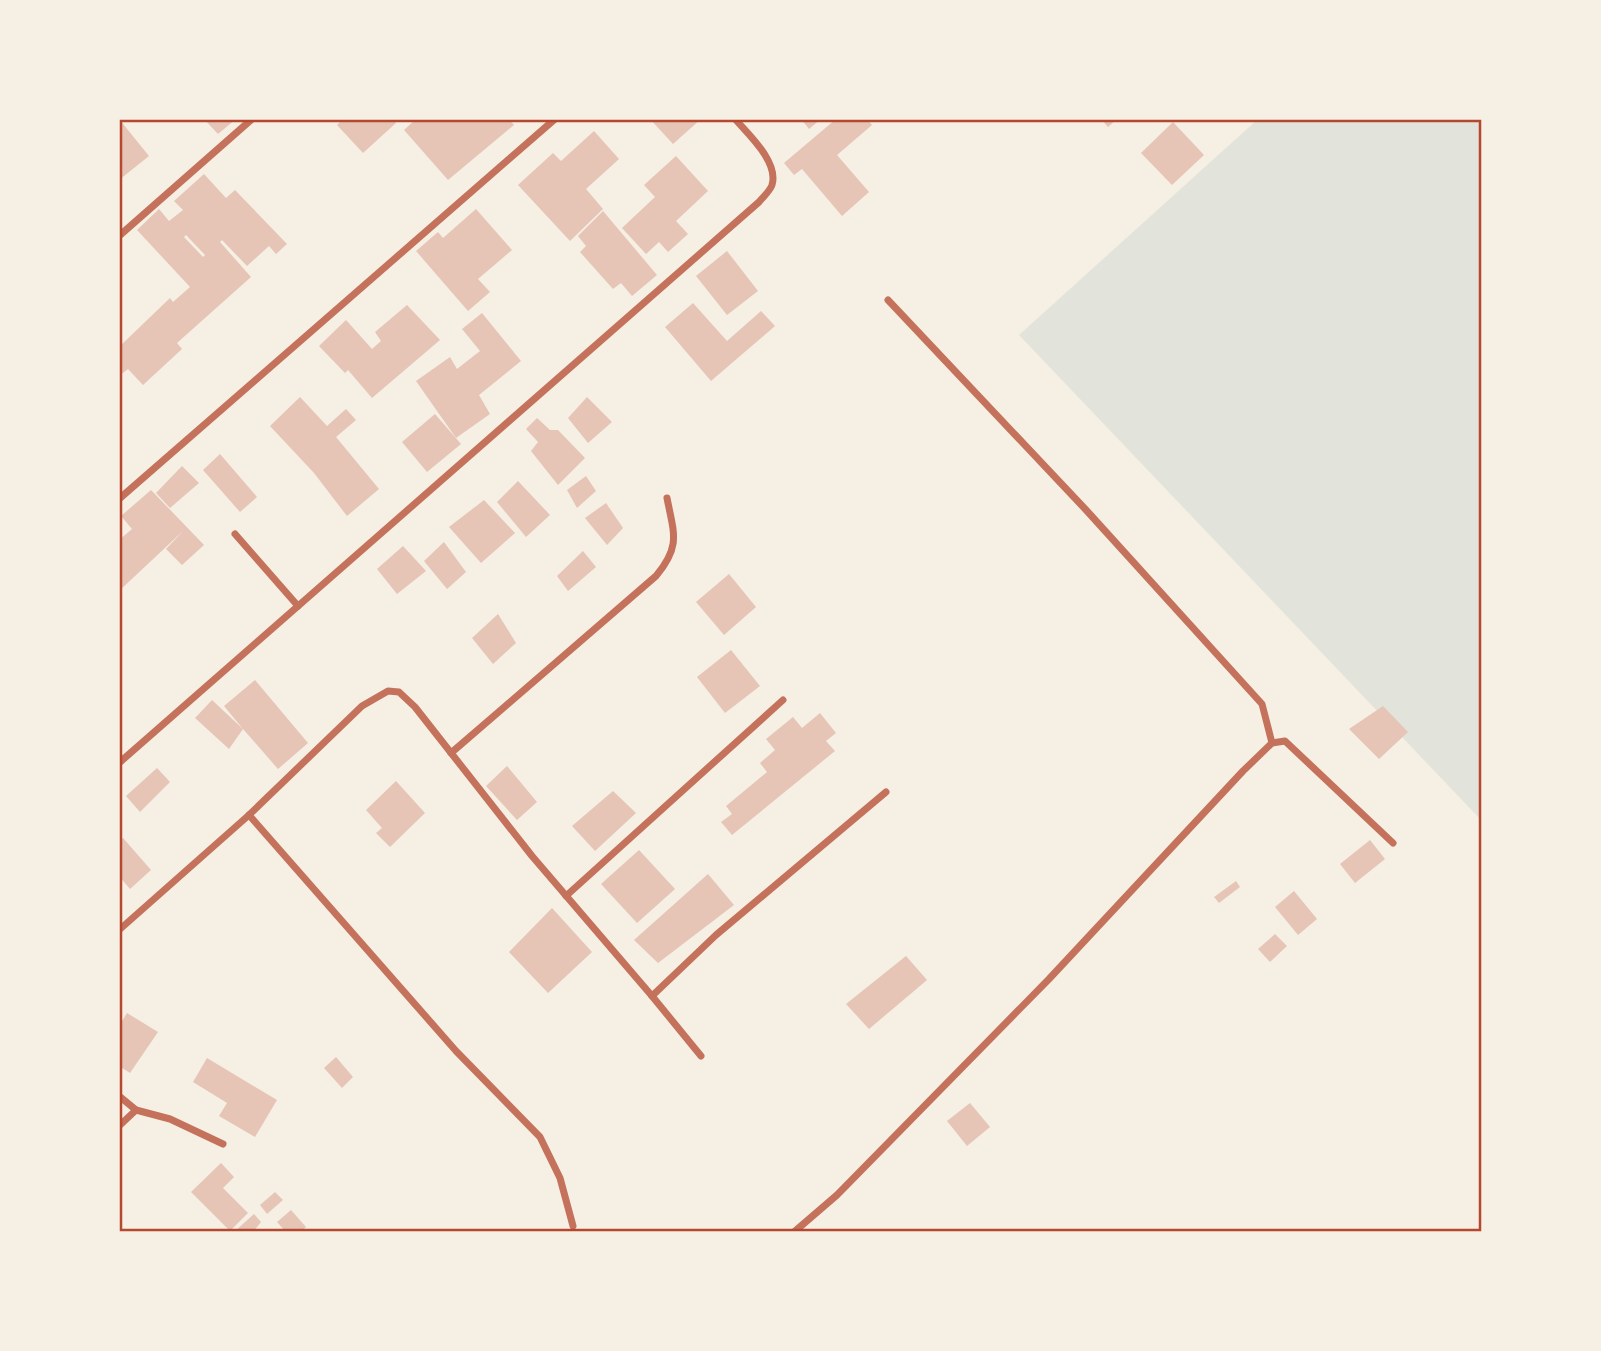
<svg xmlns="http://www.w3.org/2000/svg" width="1601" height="1351" viewBox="0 0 1601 1351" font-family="'Asap Condensed',sans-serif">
<rect width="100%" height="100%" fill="#f6efe4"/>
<path fill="#e2e4dc" d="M 1258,119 L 1482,119 L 1482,821 L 1019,335 Z"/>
<g fill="#e6c5b7" fill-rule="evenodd">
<path d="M 119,119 L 149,156 L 119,180 Z"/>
<path d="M 204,119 L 236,119 L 218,134 Z"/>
<path d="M 339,119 L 392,119 L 396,123 L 363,153 L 337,125 L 341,121 Z"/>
<path d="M 416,119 L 509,119 L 514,125 L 448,180 L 404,130 Z"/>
<path d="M 650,119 L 701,119 L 673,144 Z"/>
<path d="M 801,119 L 821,119 L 809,129 Z"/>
<path d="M 836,119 L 867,119 L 872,125 L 837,155 L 869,192 L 842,216 L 802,169 L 794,175 L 784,163 Z"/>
<path d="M 1101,119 L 1117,119 L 1108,127 Z"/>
<path d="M 1173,122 L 1204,155 L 1172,185 L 1141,153 Z"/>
<path d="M 594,131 L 619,159 L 586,189 L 603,209 L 570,241 L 518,185 L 553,153 L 561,161 Z"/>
<path d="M 676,156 L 708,191 L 676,221 L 688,234 L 668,252 L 659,242 L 646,254 L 622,228 L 655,197 L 644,185 Z"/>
<path d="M 204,174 L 226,198 L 235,190 L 287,244 L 276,254 L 269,246 L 247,266 L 222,240 L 220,242 L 251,277 L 177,343 L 182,349 L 143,385 L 128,369 L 119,376 L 119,347 L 170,298 L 173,302 L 190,287 L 137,230 L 159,209 L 169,221 L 183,210 L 174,201 ZM 186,235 L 205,255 L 203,257 L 184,237 Z"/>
<path d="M 476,209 L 512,250 L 478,279 L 490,292 L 468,311 L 416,251 L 438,232 L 443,238 Z"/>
<path d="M 603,211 L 657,275 L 632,296 L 621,283 L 613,289 L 580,252 L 586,246 L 578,236 Z"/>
<path d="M 727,251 L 758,291 L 727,315 L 696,276 Z"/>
<path d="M 693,303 L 727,341 L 761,311 L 775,326 L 711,381 L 665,327 Z"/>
<path d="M 407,305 L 440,340 L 372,398 L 348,370 L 345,373 L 319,346 L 346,320 L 372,349 L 381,341 L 375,332 Z"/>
<path d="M 482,313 L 521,361 L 479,395 L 490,414 L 456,438 L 416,381 L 450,357 L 457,369 L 480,351 L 462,329 Z"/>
<path d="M 300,397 L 327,426 L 346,409 L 356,420 L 336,437 L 379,489 L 347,516 L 314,473 L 270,426 Z"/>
<path d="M 587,397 L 612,422 L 588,443 L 568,418 Z"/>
<path d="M 435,414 L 461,444 L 427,472 L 402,442 Z"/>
<path d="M 537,418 L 550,430 L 558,430 L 585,458 L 558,485 L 531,451 L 538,442 L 526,429 Z"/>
<path d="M 220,454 L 257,497 L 240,512 L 203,470 Z"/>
<path d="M 182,466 L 199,483 L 170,508 L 156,493 Z"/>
<path d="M 586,476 L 596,491 L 577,508 L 567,490 Z"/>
<path d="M 518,481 L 550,515 L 526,537 L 497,502 Z"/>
<path d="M 151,490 L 204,545 L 182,565 L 166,549 L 183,531 L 119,591 L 119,540 L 132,529 L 121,516 Z"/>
<path d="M 484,500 L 515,533 L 481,563 L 449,527 Z"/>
<path d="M 606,503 L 623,528 L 607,545 L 585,518 Z"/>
<path d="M 444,542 L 466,572 L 447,589 L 424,561 Z"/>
<path d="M 403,546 L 426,571 L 397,594 L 377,569 Z"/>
<path d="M 583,551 L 596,567 L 568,591 L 557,576 Z"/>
<path d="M 729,574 L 756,607 L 724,635 L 696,602 Z"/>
<path d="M 498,614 L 516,643 L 493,664 L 472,638 Z"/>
<path d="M 731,650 L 760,686 L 725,713 L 697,677 Z"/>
<path d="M 255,680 L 308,743 L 278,769 L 243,729 L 229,749 L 195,718 L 212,700 L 243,729 L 224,706 Z"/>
<path d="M 1383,706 L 1408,732 L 1379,759 L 1349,729 Z"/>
<path d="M 820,713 L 836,733 L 826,741 L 835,751 L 732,835 L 721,822 L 732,814 L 726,806 L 767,772 L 760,763 L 775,750 L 766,739 L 793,717 L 802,728 Z"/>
<path d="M 507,766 L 537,802 L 517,820 L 486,786 Z"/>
<path d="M 157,768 L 170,782 L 140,812 L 126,796 Z"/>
<path d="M 396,781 L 425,813 L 390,847 L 376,833 L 382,828 L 366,810 Z"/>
<path d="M 613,791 L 636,813 L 595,851 L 572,826 Z"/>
<path d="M 123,838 L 151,870 L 130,889 L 119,876 L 119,841 Z"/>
<path d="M 1370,840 L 1385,859 L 1355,883 L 1340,864 Z"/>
<path d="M 639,850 L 675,889 L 637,923 L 601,884 Z"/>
<path d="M 708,874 L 734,905 L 658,963 L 634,940 Z"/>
<path d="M 1236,881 L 1240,887 L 1219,903 L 1214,897 Z"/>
<path d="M 1294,891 L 1317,919 L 1298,935 L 1275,907 Z"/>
<path d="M 552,908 L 592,952 L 548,993 L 509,952 Z"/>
<path d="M 1275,934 L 1287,946 L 1270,962 L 1258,949 Z"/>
<path d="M 906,956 L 927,980 L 869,1029 L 846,1004 Z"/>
<path d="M 127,1013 L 158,1032 L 130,1073 L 119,1066 L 119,1026 Z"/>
<path d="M 336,1057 L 353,1077 L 342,1088 L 324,1068 Z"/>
<path d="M 207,1058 L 277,1100 L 255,1137 L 219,1116 L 227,1103 L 193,1082 Z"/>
<path d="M 970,1103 L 990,1127 L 967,1146 L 947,1121 Z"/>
<path d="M 221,1163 L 234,1177 L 223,1188 L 248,1213 L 230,1231 L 191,1192 Z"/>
<path d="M 275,1192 L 283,1200 L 267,1214 L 260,1205 Z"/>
<path d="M 291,1210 L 306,1227 L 301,1232 L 286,1232 L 277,1222 Z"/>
<path d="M 254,1214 L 261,1222 L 253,1232 L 234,1232 Z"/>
</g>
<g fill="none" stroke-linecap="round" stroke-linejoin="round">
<g stroke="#c5725c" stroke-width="7">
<path d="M 119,236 L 252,119"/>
<path d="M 888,300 L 1087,511 L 1262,704 L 1272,743"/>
<path d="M 119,499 L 555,119"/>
<path d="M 235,534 L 298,606"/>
<path d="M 451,753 L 656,576 C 681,546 674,534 667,498"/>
<path d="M 119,763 L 759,202 C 763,197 770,191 772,185 C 779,162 748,134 735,119"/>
<path d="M 249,815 L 456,1051 L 540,1137 L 560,1178 L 573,1226"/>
<path d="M 566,896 L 783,700"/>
<path d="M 119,930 L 249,815 L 362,706 L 388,691 L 399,692 L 415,707 L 532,856 L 652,996 L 716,935 L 886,792"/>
<path d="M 652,996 L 701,1056"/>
<path d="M 119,1096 L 136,1110"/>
<path d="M 119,1126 L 136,1110 L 170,1119 L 223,1144"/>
<path d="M 794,1232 L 837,1195 L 1049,979 L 1243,771 L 1272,743 L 1285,741 L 1393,843"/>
</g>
</g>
<rect width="1601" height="1351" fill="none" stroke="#f6efe4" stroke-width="242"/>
<rect x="121" y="121" width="1359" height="1109" fill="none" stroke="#b5482f" stroke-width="2.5"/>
</svg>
